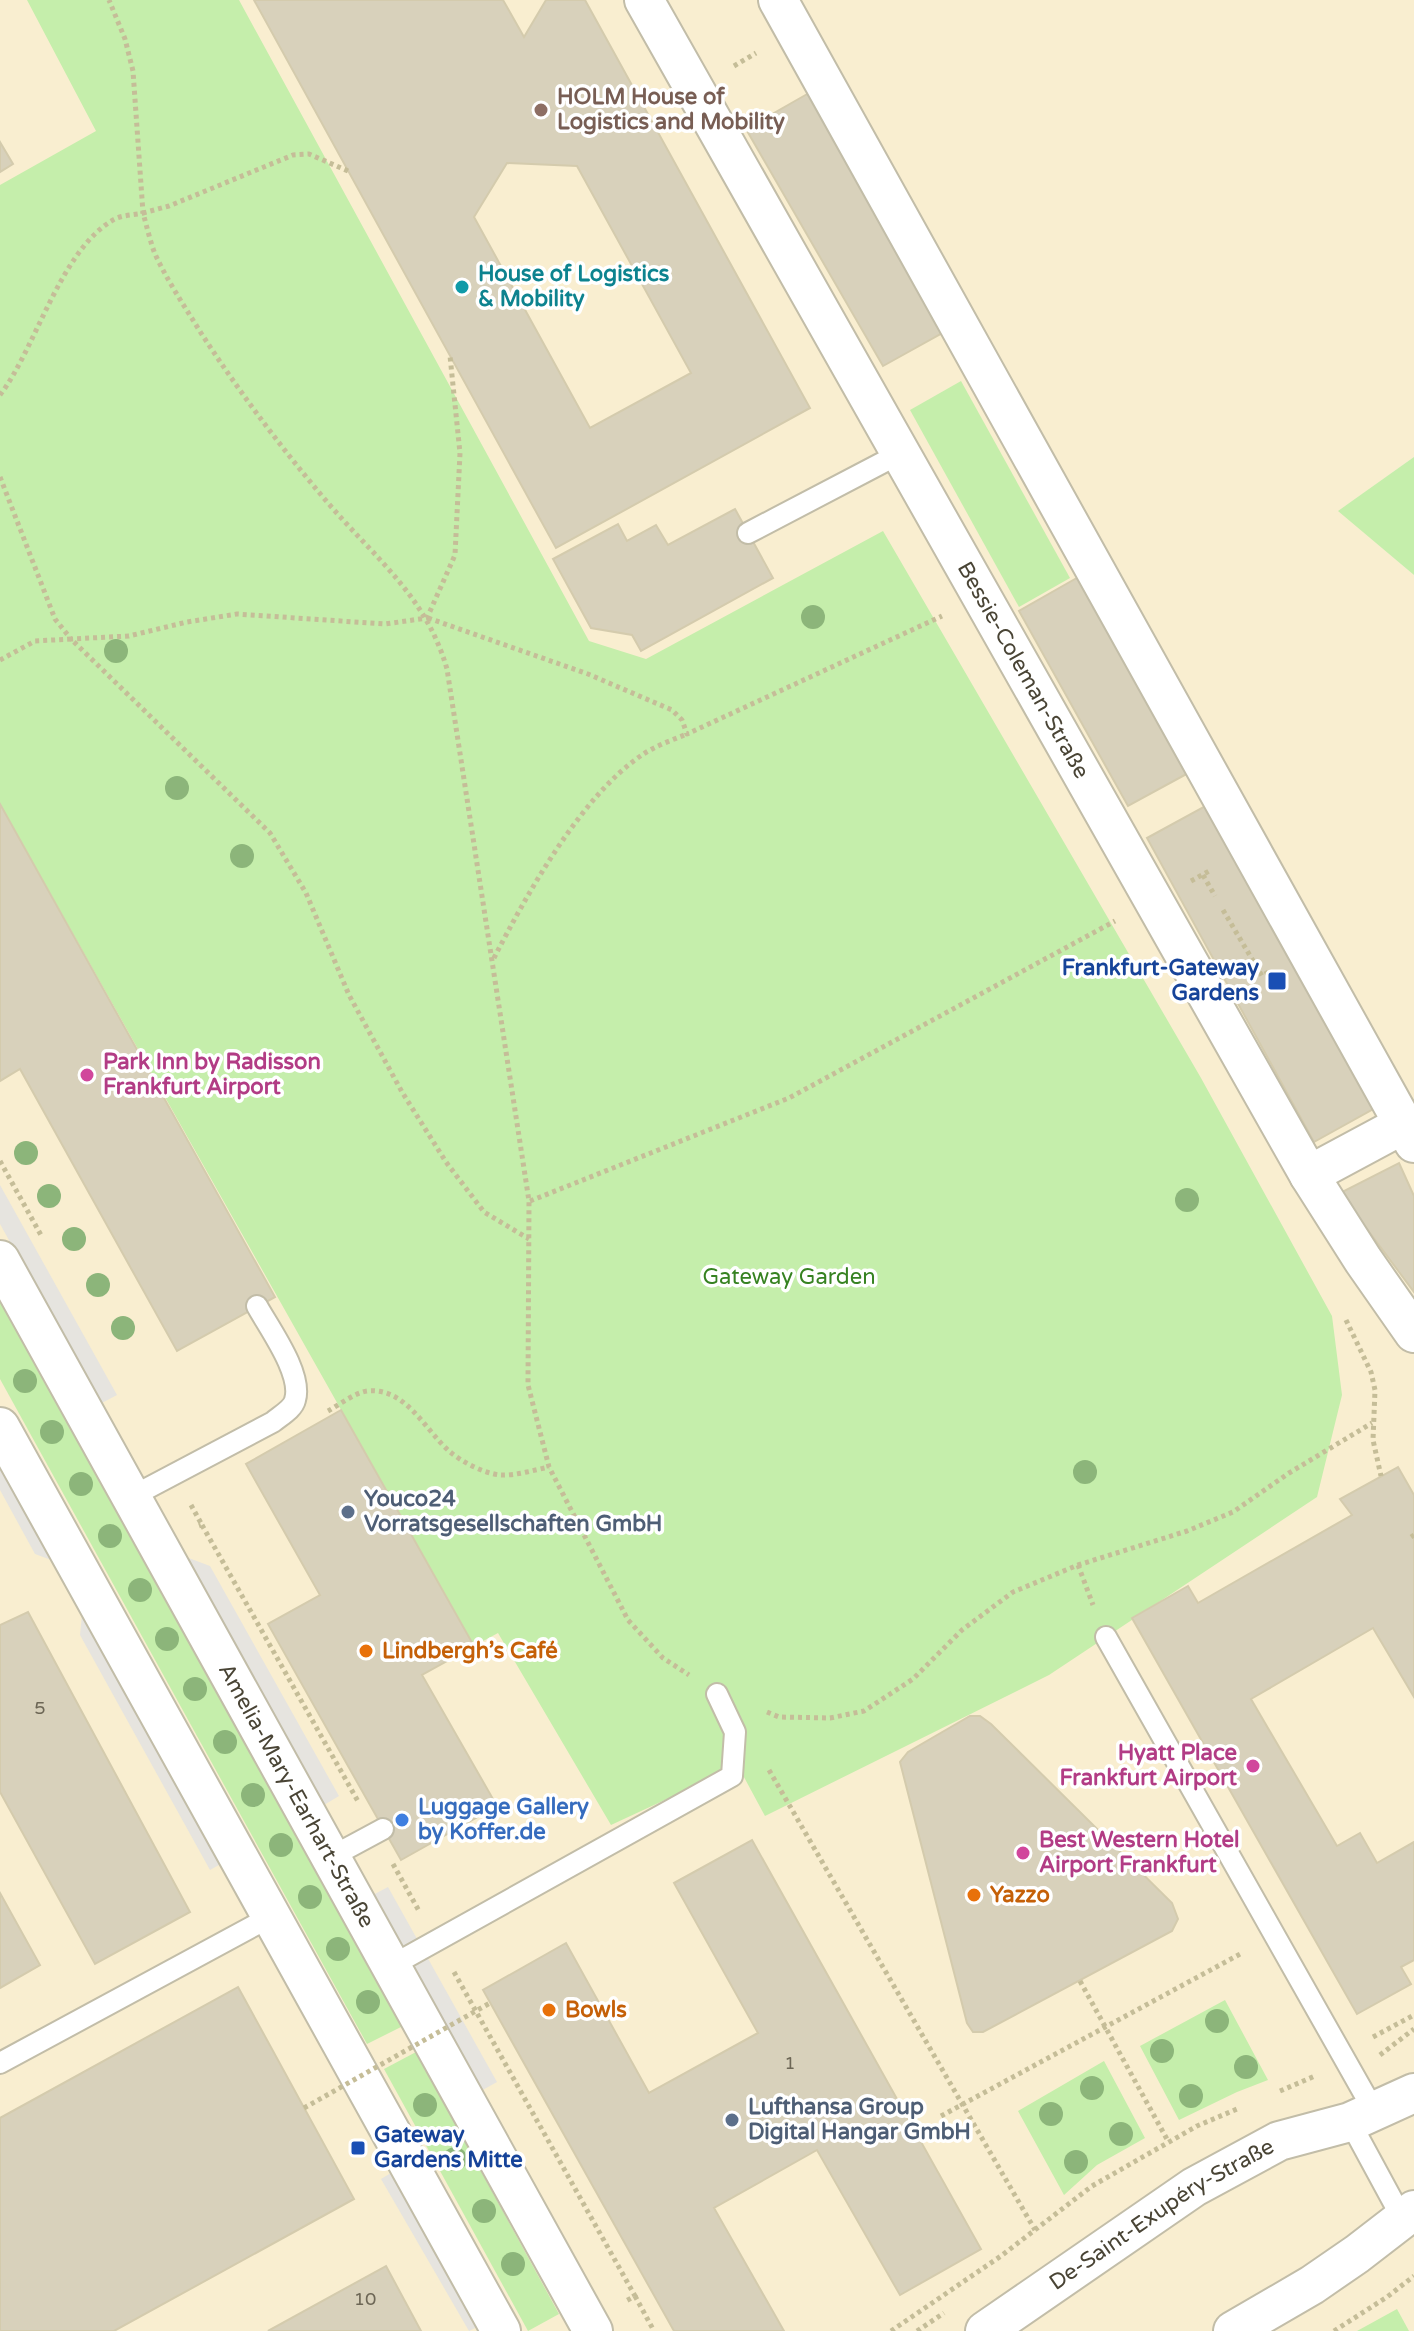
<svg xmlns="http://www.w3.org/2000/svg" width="1414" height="2331" viewBox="0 0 1414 2331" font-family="'Varela Round',sans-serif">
<rect width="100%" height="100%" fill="#f5f3e7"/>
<path fill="#f9eed0" d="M 0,0 L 1414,0 L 1414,457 L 1339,511 L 1414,575 L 1414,2331 L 0,2331 Z"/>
<g fill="#c5eeab">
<path d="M 27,0 L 239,0 L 589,641 L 646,659 L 883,531 L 1201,1078 L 1332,1316 L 1342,1395 L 1317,1497 L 1049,1675 L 765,1816 L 738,1766 L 611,1825 L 498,1633 L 474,1646 L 0,804 L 0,185 L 96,131 Z"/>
<path d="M 961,381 L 1070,578 L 1019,607 L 910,410 Z"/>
<path d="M 1414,457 L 1414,575 L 1338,511 Z"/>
<path d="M 0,1299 L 403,2026 L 367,2044 L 0,1379 Z"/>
<path d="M 1225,2000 L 1268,2080 L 1237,2092 L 1179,2120 L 1140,2046 Z"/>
<path d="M 416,2052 L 559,2314 L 528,2331 L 384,2069 Z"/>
<path d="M 1104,2061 L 1145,2138 L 1097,2165 L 1064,2195 L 1018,2111 Z"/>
<path d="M 1397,2309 L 1409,2331 L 1357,2331 Z"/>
</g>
<g fill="#e6e4df">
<path d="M 0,1185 L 117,1395 L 100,1404 L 0,1224 Z"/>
<path d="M 0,1452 L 62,1564 L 35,1554 L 0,1490 Z"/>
<path d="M 186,1557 L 210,1566 L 339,1796 L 324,1805 Z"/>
<path d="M 83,1604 L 226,1861 L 210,1870 L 80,1635 Z"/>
<path d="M 388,1887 L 497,2082 L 479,2092 L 371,1896 Z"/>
<path d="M 396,2170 L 483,2324 L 469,2331 L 381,2179 Z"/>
</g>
<g fill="#d8d1bb" stroke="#d4cbad" stroke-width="2" fill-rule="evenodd">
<path d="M 254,0 L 503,0 L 524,37 L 546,0 L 585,0 L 810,408 L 556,548 ZM 507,163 L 577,166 L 691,373 L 590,428 L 474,217 Z"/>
<path d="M 809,93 L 944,332 L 883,366 L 746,129 Z"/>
<path d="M 0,142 L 13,164 L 0,172 Z"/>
<path d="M 735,509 L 773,578 L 641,651 L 632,635 L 591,628 L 553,559 L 618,524 L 627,541 L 656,525 L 668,545 Z"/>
<path d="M 1082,575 L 1192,771 L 1128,806 L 1019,611 Z"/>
<path d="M 0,804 L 275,1297 L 177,1351 L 20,1069 L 0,1081 Z"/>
<path d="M 1209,804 L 1375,1108 L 1314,1142 L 1147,838 Z"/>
<path d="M 1399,1163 L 1414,1196 L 1414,1292 L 1340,1193 Z"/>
<path d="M 341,1410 L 474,1646 L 422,1675 L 497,1806 L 401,1860 L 268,1624 L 320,1595 L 246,1464 Z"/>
<path d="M 1398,1467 L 1414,1495 L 1414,1697 L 1373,1628 L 1251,1699 L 1337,1846 L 1360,1833 L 1377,1863 L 1414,1842 L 1414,1960 L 1401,1967 L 1411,1984 L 1357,2014 L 1132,1618 L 1188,1586 L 1198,1603 L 1352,1515 L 1340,1499 Z"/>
<path d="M 28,1612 L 190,1912 L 95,1964 L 0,1792 L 0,1625 Z"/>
<path d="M 970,1716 L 980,1716 L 991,1724 L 1172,1903 L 1178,1919 L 1172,1931 L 983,2032 L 973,2032 L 967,2023 L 900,1762 L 908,1752 Z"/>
<path d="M 752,1840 L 981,2249 L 900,2295 L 817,2150 L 714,2208 L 784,2331 L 674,2331 L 483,1990 L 566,1943 L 649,2093 L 758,2033 L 674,1883 Z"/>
<path d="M 0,1893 L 40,1965 L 0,1988 Z"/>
<path d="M 238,1987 L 354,2199 L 114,2331 L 0,2331 L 0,2118 Z"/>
<path d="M 386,2266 L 421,2331 L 268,2331 Z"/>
</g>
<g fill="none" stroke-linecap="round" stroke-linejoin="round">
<g stroke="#c2bda8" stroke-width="24">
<g id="lane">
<path d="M 748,533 L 899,454"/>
<path d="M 131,1497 L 273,1422 C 280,1416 293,1409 295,1400 C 303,1374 269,1328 257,1306"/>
<path d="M 1106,1637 L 1374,2111"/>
<path d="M 331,1857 L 383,1829"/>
<path d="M 391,1966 L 732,1776 L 735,1732 L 717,1694"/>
<path d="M 0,2063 L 272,1916"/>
<path d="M 1350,2122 L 1402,2218"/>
</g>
</g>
<g stroke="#c2bda8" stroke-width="42">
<g id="street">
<path id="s1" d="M 644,0 L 1309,1175 L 1363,1260 L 1414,1333"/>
<path d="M 778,0 L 1414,1143"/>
<path d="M 1309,1175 L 1404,1124"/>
<path id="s2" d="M 0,1260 L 593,2331"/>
<path d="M 0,1427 L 501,2331"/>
<path id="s3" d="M 985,2331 L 1194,2187 L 1279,2141 L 1350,2122 L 1414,2093"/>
<path d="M 1233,2331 L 1312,2285 L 1357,2254 L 1414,2210"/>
</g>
</g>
<g stroke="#c5bd98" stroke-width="5" stroke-dasharray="4 4" stroke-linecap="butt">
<path d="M 734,66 L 756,53"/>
<path d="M 348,171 L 309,154 L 293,155 L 169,206 L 143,213 C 147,227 150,241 155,254 C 168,282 185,307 201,333 C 240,393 282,449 328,503 C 375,558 426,596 447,669 L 529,1201 L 528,1385 L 549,1467 L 628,1620 L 663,1658 L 689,1675"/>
<path d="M 0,395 C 36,348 60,251 113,220 C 121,215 134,215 143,213 L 133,71 L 125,39 L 109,0"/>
<path d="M 0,477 L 55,619 L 71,639 L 129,636 L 187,622 L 237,614 L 385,624 L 427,618 L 455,555 L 460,453 L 450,356"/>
<path d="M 428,618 L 588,674 L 672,710 L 682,720 L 687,734 L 942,616"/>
<path d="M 0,660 L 35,641 L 71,639 L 270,833 L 306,893 L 349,995 L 402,1092 L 446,1162 L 484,1212 L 529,1239"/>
<path d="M 1203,875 L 1215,896"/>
<path d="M 1191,881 L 1211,870"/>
<path d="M 1223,910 L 1262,976 L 1270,971"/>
<path d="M 494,958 C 527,894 581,796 642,755 C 655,746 672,740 687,734"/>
<path d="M 0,1161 L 42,1237"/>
<path d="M 530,1201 L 789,1098 L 1115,921"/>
<path d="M 1346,1320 L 1371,1372 L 1375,1390 L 1373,1440 L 1381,1476"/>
<path d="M 328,1411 C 339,1405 354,1393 367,1391 C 406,1387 425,1430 449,1451 C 462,1462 483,1473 500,1475 C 515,1476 534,1470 549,1467"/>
<path d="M 191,1505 L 202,1525 L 199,1526"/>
<path d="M 202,1525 L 359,1803"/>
<path d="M 1411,1537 L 1414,1535"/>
<path d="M 1078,1565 L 1093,1605"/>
<path d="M 767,1712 L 779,1717 L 830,1718 L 864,1711 L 913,1679 L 962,1630 L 1013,1592 L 1078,1565 L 1187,1531 L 1233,1512 L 1289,1473 L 1372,1423"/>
<path d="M 769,1770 L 1035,2230"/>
<path d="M 393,1864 L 419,1911"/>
<path d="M 454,1972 L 635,2296 L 626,2301"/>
<path d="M 1080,1981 L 1168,2141"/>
<path d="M 1373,2037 L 1414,2015"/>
<path d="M 1380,2055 L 1414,2029"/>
<path d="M 1280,2091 L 1315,2076"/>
<path d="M 941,2116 L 1242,1953"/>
<path d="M 635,2296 L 654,2331"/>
<path d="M 891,2331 L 1001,2256 L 1092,2186 L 1197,2126 L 1237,2109"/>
<path d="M 917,2331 L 944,2313"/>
<path d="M 1334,2331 L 1387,2297 L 1414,2276"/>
</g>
<use href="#lane" stroke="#fff" stroke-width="20"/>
<use href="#street" stroke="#fff" stroke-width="38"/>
<path stroke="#c5bd98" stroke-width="5" stroke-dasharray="4 4" stroke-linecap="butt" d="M 304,2108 L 490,2003"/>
</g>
<g fill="#8cb57a">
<circle cx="813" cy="617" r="12"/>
<circle cx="116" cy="651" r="12"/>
<circle cx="177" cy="788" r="12"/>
<circle cx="242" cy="856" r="12"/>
<circle cx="26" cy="1153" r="12"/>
<circle cx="49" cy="1196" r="12"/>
<circle cx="1187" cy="1200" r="12"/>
<circle cx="74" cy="1239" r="12"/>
<circle cx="98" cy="1285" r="12"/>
<circle cx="123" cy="1328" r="12"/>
<circle cx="25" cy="1381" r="12"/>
<circle cx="52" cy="1432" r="12"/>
<circle cx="1085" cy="1472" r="12"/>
<circle cx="81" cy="1484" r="12"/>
<circle cx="110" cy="1536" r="12"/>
<circle cx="140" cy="1590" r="12"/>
<circle cx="167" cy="1639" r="12"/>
<circle cx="195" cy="1689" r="12"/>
<circle cx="225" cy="1742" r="12"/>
<circle cx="253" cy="1795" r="12"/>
<circle cx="281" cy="1845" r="12"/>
<circle cx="310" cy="1897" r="12"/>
<circle cx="338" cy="1949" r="12"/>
<circle cx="368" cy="2002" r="12"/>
<circle cx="1217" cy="2021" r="12"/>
<circle cx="1162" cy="2051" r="12"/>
<circle cx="1246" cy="2067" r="12"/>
<circle cx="1092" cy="2088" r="12"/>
<circle cx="1191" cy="2096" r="12"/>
<circle cx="425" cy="2105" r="12"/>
<circle cx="1051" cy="2114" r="12"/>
<circle cx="1121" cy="2134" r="12"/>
<circle cx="455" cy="2159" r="12"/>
<circle cx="1076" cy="2162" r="12"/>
<circle cx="484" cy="2211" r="12"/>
<circle cx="513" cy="2264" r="12"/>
</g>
<circle fill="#8d6e63" stroke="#fff" stroke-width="3" cx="541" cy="110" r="8"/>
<circle fill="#0f9aa8" stroke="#fff" stroke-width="3" cx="462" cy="287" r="8"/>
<g fill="#1a4fb4" stroke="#fff" stroke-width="3">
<rect x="1267" y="971" width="20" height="20" rx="4"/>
<rect x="350" y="2140" width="16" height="16" rx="4"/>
</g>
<g fill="#d1479c" stroke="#fff" stroke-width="3">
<circle cx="87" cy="1075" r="8"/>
<circle cx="1253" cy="1766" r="8"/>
<circle cx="1023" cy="1853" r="8"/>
</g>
<g fill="#5c6f8a" stroke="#fff" stroke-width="3">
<circle cx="348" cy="1512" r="8"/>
<circle cx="732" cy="2120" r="8"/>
</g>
<g fill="#e8710a" stroke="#fff" stroke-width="3">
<circle cx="366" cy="1651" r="8"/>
<circle cx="974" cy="1895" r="8"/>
<circle cx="549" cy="2010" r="8"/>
</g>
<circle fill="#3f7fe0" stroke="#fff" stroke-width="3" cx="402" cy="1820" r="8"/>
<g text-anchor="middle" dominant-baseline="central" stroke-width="7" stroke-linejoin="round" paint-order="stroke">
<g font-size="18" fill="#6d6756">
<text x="40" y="1708">5</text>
<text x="790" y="2063">1</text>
<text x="365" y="2299">10</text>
</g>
<g font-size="22" font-weight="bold" fill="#785e54" stroke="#fff" text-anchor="start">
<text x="557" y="97">HOLM House of<tspan x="557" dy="25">Logistics and Mobility</tspan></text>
</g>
<g font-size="22" font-weight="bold" fill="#0d838f" stroke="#fff" text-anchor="start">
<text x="478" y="274">House of Logistics<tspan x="478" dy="25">&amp; Mobility</tspan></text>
</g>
<g font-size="22" fill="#494435" stroke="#fff">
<text stroke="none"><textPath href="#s1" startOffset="770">Bessie-Coleman-Straße</textPath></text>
<text stroke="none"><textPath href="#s2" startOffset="612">Amelia-Mary-Earhart-Straße</textPath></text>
<text stroke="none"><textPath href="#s3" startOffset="212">De-Saint-Exupéry-Straße</textPath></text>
</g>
<g font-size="22" font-weight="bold" fill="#164399" stroke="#fff" text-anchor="end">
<text x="1259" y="968">Frankfurt-Gateway<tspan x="1259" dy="25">Gardens</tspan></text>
<text x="374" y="2135" text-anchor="start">Gateway<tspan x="374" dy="25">Gardens Mitte</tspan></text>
</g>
<g font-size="22" font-weight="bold" fill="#b23c85" stroke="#fff" text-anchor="start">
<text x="103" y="1062">Park Inn by Radisson<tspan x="103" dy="25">Frankfurt Airport</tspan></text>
<text x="1237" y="1753" text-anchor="end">Hyatt Place<tspan x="1237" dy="25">Frankfurt Airport</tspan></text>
<text x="1039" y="1840">Best Western Hotel<tspan x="1039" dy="25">Airport Frankfurt</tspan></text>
</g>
<g font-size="22" fill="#368221" stroke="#fff">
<text x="789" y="1277">Gateway Garden</text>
</g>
<g font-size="22" font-weight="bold" fill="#4e5e75" stroke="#fff" text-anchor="start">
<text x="364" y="1499">Youco24<tspan x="364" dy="25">Vorratsgesellschaften GmbH</tspan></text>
<text x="748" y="2107">Lufthansa Group<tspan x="748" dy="25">Digital Hangar GmbH</tspan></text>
</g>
<g font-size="22" font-weight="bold" fill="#c56008" stroke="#fff" text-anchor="start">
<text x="382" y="1651">Lindbergh’s Café</text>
<text x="990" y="1895">Yazzo</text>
<text x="565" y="2010">Bowls</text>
</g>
<g font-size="22" font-weight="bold" fill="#366cbe" stroke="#fff" text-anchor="start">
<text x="418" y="1807">Luggage Gallery<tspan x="418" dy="25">by Koffer.de</tspan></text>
</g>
</g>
</svg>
